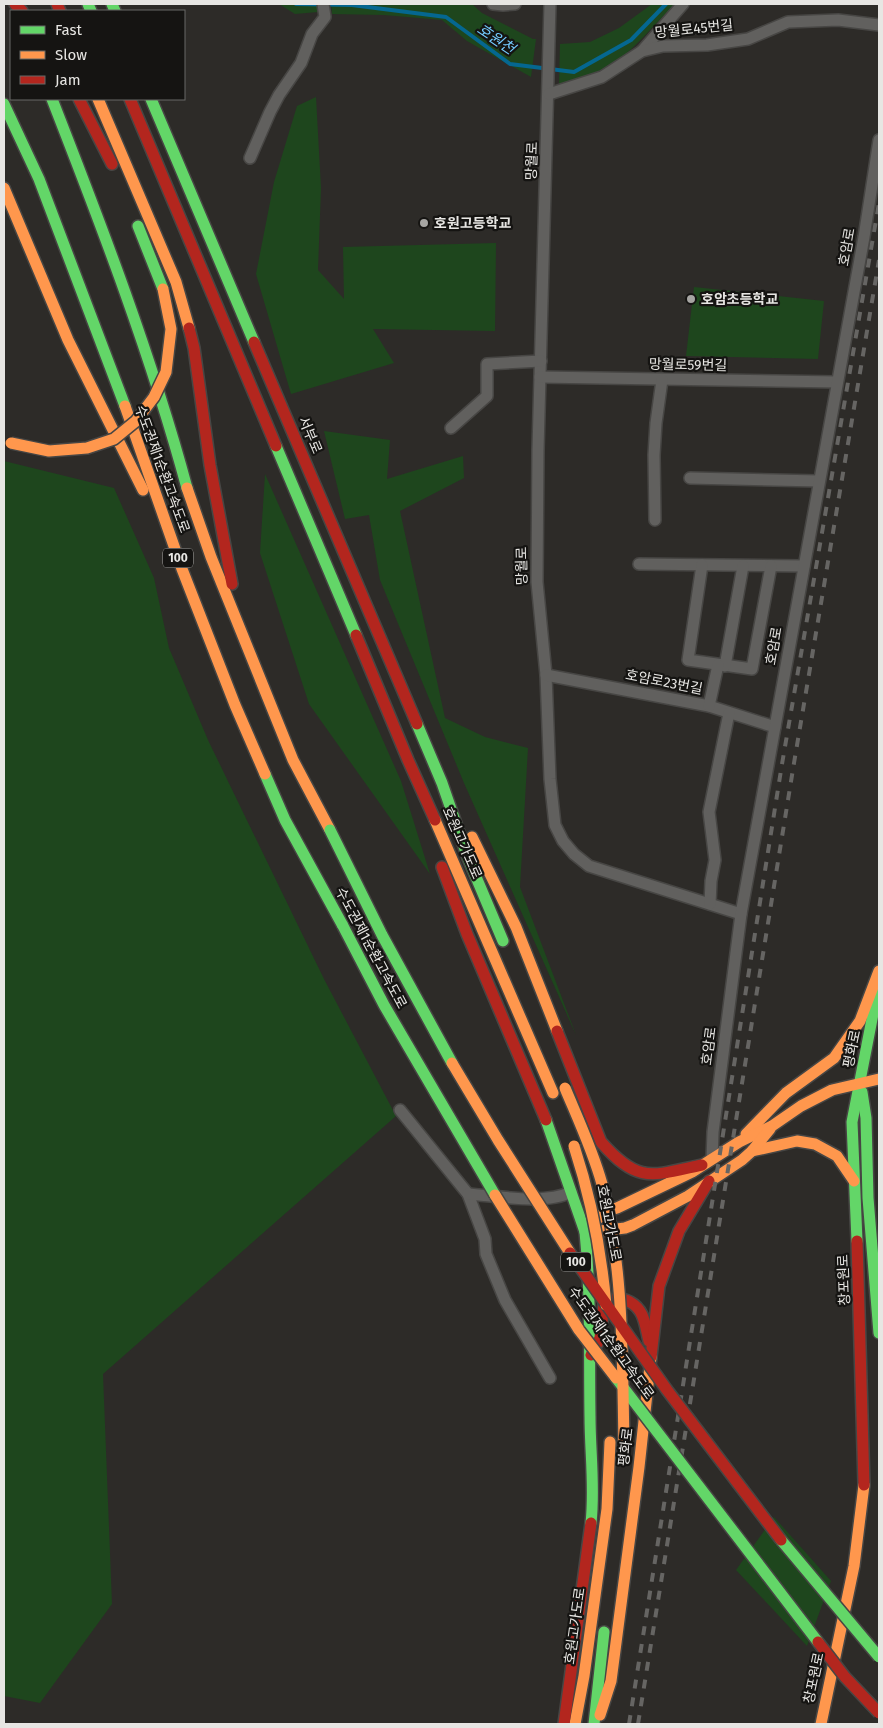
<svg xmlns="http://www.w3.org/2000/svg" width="883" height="1728" viewBox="0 0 883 1728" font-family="'Fira Sans','Noto Sans KR',sans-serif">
<rect width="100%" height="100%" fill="#2d2b28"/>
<g fill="#1e461d">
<path d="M 279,4 L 317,4 L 318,12 L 295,14 Z"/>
<path d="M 331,4 L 472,4 L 482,13 L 533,39 L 536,39 L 531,77 L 467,41 L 442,20 L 384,15 L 332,14 Z"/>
<path d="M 652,4 L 676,4 C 651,26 631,56 600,72 C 588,78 572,80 559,84 L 560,44 L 590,42 L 619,28 Z"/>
<path d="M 316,97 L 321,188 L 318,270 L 344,299 L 343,247 L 496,243 L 495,331 L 373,329 L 394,363 L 291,394 L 256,274 L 274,182 L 297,106 Z"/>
<path d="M 694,287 L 824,301 L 818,359 L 686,356 Z"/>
<path d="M 324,431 L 390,440 L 387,479 L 463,456 L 464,478 L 400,511 L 445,718 L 485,737 L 528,748 L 520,887 L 576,1035 L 464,783 L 380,580 L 369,515 L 345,519 Z"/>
<path d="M 4,461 L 114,488 L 154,578 L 169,648 L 208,740 L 324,979 L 396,1116 L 103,1374 L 112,1604 L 40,1703 L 4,1696 Z"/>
<path d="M 265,474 L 401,781 L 430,874 L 309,704 L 260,553 Z"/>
<path d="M 774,1517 L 831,1581 L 807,1646 L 736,1570 Z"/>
</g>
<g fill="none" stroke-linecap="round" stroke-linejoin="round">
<path stroke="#056790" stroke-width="4" d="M 296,4 L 352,5 L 446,17 L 510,64 L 574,72 L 631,40 L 666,4"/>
<g stroke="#474644" stroke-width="14">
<g id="street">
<path d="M 493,4 L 503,5 L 515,4"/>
<path d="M 550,4 L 538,450 L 537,582 L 546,675 L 550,779 L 555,825 L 563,841 L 574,854 L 589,866 L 741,914"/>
<path d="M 642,51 L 683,4"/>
<path d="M 549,94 L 602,77 L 642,51 L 663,46 L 707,45 L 748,39 L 788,22 L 838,20 L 879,25"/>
<path d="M 250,158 L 270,112 L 279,95 L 301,63 L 312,34 L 325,17 L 323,4"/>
<path d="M 540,377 L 837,382"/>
<path d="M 451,428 L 487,396 L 487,364 L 541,361"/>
<path d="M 690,478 L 819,481"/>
<path d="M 655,520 L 654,455 L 656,423 L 662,380"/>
<path d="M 639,564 L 804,566"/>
<path d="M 702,565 L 688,660 L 752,669 L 771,566"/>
<path d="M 725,666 L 743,566"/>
<path d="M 546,675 L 709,706 L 775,727"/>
<path d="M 709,706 L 718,665"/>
<path d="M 710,904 L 711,881 L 715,860 L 709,812 L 729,713"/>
<path d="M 400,1110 L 468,1194 L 485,1239 L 486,1254 L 505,1300 L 550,1378"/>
<path d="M 712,1159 L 713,1132 L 741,914 L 864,237 L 879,140"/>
<path d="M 468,1194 C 497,1196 546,1205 571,1192"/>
</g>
</g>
<g stroke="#474644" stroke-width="14">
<g id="fast">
<path d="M 88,4 L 91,11"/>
<path d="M 112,4 L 115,11"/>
<path d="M 52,99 C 102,227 151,355 187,488"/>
<path d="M 151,99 L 254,342"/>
<path d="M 4,104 L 39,179 L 125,406"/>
<path d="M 138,226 L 163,289"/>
<path d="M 276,446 L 356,635"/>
<path d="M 417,724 L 442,783 L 468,858 L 503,941"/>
<path d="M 265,774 L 285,820 L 343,926"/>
<path d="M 862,1092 L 866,1118 L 868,1198 L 879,1333"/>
<path d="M 546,1120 L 585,1232"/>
<path d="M 585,1232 C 591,1293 589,1355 590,1416 C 590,1452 595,1487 591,1523"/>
<path d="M 857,1241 L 852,1122 L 879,983"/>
<path d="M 594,1724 L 604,1632"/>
</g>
</g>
<g stroke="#474644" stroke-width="14">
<g id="slow">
<path d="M 98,99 L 176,282 L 189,328"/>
<path d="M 4,188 L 68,340 L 143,490"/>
<path d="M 125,406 L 182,569 L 235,705 L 265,774"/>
<path d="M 187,488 L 211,557 L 293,760 L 330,830"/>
<path d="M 435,820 L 553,1093"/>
<path d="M 472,837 L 516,927 L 557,1031"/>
<path d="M 746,1134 L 786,1093 L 834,1058 L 860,1021 L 879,971"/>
<path d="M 752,1151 L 797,1141 L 815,1144 L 837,1156 L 854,1181"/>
<path d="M 599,1218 L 604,1212 L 617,1208 L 692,1172 L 739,1142 L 772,1126 L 801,1106 L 832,1090 L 879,1079"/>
<path d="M 600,1231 L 625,1228 L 633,1225 L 688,1196 L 742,1160 L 752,1151 L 770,1129"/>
<path d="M 600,1715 L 611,1681 L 639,1467 L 651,1357"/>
<path d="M 575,1724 L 584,1676 L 607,1509 L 610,1442"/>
<path d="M 821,1724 L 854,1566 L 864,1485"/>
</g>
</g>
<g stroke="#474644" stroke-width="14">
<g id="jam">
<path d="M 15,4 L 22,11"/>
<path d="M 57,4 L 60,11"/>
<path d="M 79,99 L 112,164"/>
<path d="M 130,99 L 276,446"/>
<path d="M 189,328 L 194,348 L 210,465 L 232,584"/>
<path d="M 254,342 L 417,724"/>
<path d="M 356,635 L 408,760 L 435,820"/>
<path d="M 442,867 L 467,934 L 546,1120"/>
<path d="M 557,1031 L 601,1142 C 638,1184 651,1176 702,1165"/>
<path d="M 857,1241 L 864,1485"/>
<path d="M 591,1355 L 600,1338 L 604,1304 C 614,1298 620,1297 630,1302 C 645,1310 645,1326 649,1341"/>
<path d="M 651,1357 L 659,1286 L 679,1231 L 709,1181"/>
<path d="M 564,1724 L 591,1523"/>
</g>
</g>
<use href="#street" stroke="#61605e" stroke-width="11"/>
<use href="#fast" stroke="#63d668" stroke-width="11"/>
<use href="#slow" stroke="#ff974d" stroke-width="11"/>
<use href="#jam" stroke="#b3261e" stroke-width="11"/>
<g stroke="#666563" stroke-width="4" stroke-dasharray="9 9" stroke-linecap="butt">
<path d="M 629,1724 L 782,764 L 879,203"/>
<path d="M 638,1724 L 794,763 L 879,260"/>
</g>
<g stroke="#474644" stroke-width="14" stroke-linecap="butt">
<g id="fast-bridge">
<path d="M 330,830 L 382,935 L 452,1063"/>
<path d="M 343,926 L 384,1005 L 495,1195"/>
<path d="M 616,1378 L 818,1642"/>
<path d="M 781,1540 L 879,1657"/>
</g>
</g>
<g stroke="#474644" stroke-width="14" stroke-linecap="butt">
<g id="slow-bridge">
<path d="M 11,443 L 49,451 L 87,448 L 114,439 L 136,421 L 154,397 L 166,372 L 171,329 L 163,289"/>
<path d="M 452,1063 L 498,1140 L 570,1253"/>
<path d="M 565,1088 C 578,1119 593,1151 602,1184 C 624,1268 622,1356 624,1442"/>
<path d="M 574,1146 C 591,1198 601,1250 606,1305"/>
<path d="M 495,1195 L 579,1330 L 616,1378"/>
</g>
</g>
<g stroke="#474644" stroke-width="14" stroke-linecap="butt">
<g id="jam-bridge">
<path d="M 570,1253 L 667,1390 L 781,1540"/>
<path d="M 818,1642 L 845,1677 L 879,1713"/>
</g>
</g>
<use href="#fast-bridge" stroke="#63d668" stroke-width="11"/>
<use href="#slow-bridge" stroke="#ff974d" stroke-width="11"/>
<use href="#jam-bridge" stroke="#b3261e" stroke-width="11"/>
</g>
<g fill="#a6a5a2" stroke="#151412" stroke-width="2">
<circle cx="424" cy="223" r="5"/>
<circle cx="691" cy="299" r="5"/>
</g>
<g text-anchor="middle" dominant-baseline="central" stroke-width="4.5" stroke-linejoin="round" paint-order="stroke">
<g fill="#151412" stroke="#a8a7a4" stroke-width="1">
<rect x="163" y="548.5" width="30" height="19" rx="4"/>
<rect x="561" y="1252.5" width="30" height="19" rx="4"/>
</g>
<g font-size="12" font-weight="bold" fill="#e7e6e3">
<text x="178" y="558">100</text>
<text x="576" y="1262">100</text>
</g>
<g font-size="14" fill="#e7e6e3" stroke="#151412">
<text transform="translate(694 29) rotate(-6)">망월로45번길</text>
<text transform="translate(532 161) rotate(-88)">망월로</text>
<text transform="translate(847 247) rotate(-80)">호암로</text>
<text transform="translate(688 365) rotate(1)">망월로59번길</text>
<text transform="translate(310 435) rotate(67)">서부로</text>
<text transform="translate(162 469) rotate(70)">수도권제1순환고속도로</text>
<text transform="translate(522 566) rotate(-91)">망월로</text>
<text transform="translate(774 646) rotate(-80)">호암로</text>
<text transform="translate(664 682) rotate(11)">호암로23번길</text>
<text transform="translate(462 843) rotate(66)">호원고가도로</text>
<text transform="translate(371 948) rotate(62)">수도권제1순환고속도로</text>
<text transform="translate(709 1046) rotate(-83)">호암로</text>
<text transform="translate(852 1049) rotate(-78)">평화로</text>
<text transform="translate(609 1223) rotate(79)">호원고가도로</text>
<text transform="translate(844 1280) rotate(-92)">창포원로</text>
<text transform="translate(611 1343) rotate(54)">수도권제1순환고속도로</text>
<text transform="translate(626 1447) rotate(-83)">평화로</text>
<text transform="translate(575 1626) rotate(-82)">호원고가도로</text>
<text transform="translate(814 1678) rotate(-78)">창포원로</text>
</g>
<g font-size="14" font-weight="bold" fill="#e7e6e3" stroke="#151412" text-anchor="start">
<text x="434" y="223">호원고등학교</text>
<text x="701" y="299">호암초등학교</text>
</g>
<g font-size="15" font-style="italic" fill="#74cbff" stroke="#151412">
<text transform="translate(496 39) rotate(34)">호원천</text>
</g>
</g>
<rect width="883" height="1728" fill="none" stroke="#e7e6e3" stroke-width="10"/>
<rect x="10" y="10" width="175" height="90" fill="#151412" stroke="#696866"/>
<rect x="20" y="26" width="25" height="8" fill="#63d668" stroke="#696866"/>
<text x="55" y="35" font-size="15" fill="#e7e6e3">Fast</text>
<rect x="20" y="51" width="25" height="8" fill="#ff974d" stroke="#696866"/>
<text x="55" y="60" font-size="15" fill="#e7e6e3">Slow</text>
<rect x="20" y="76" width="25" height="8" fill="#b3261e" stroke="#696866"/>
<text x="55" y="85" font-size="15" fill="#e7e6e3">Jam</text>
</svg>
